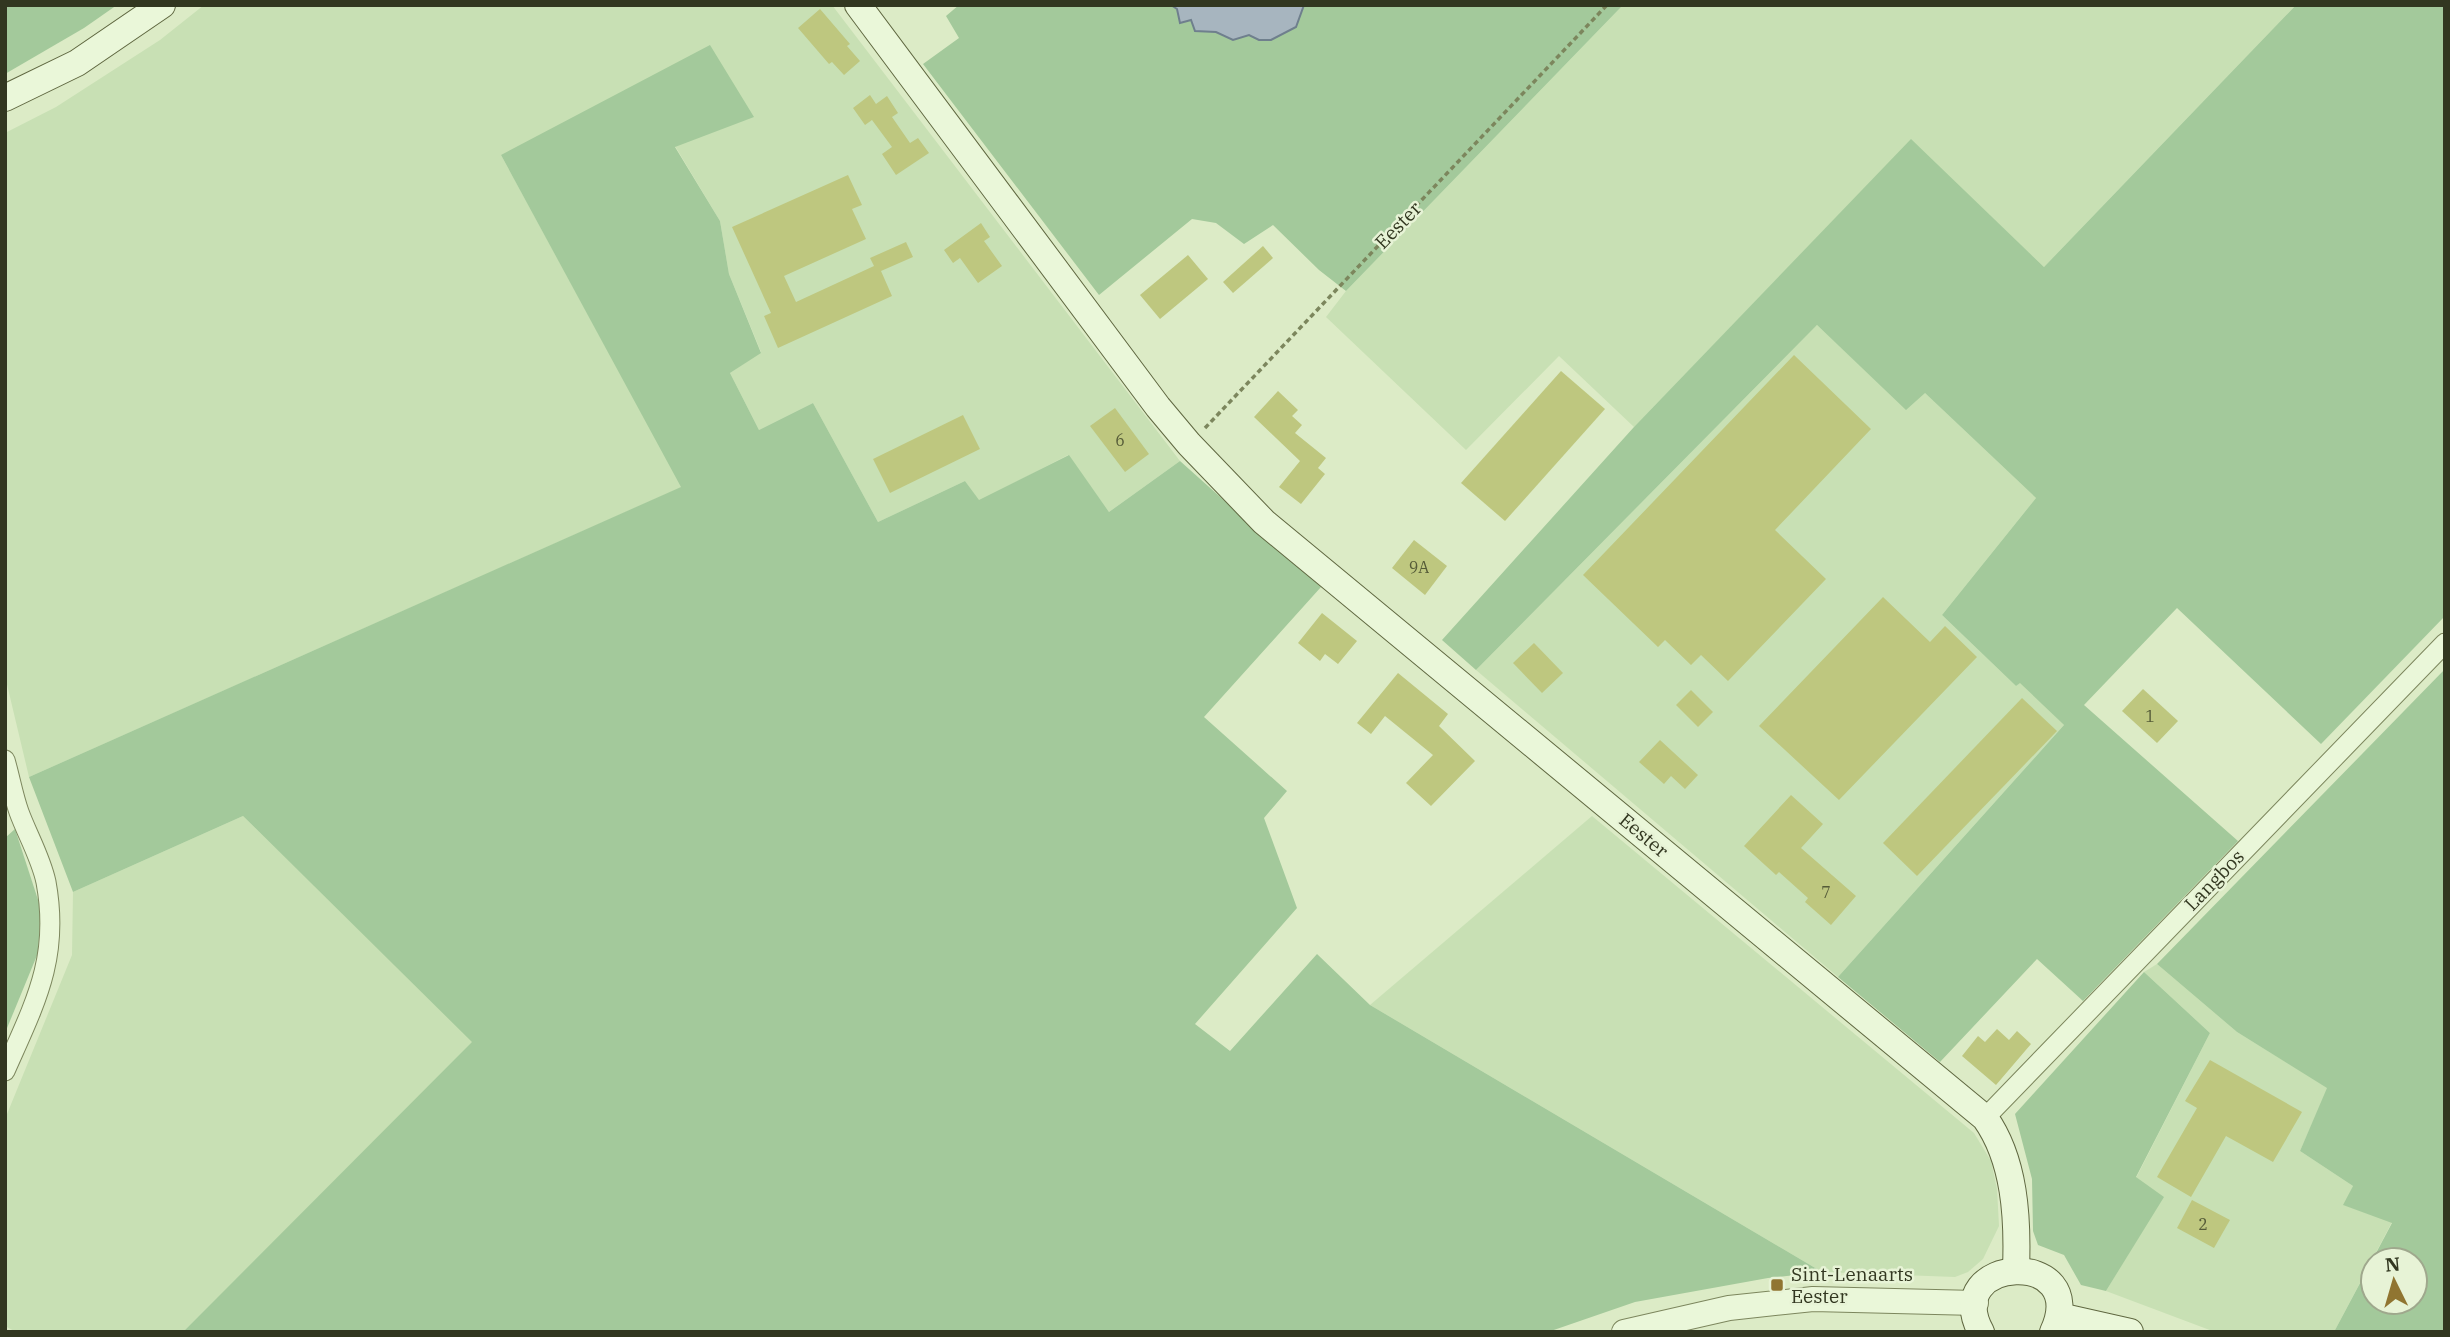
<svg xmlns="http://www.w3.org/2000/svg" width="2450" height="1337" viewBox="0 0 2450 1337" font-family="'IBM Plex Serif',serif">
<rect width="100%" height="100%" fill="#dcebc6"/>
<g fill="#c8e0b4">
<path d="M 204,5 L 832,5 L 1180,461 L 1109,512 L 1068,455 L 979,501 L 965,481 L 878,522 L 813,403 L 759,430 L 730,373 L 761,352 L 729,274 L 720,221 L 675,146 L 501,155 L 682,487 L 29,777 L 5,676 L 5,133 L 56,107 L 160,40 Z"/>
<path d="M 1623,5 L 2296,5 L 2044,267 L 1911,140 L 1634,427 L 1559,356 L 1466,450 L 1326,317 L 1346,291 Z"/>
<path d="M 1817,325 L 1906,409 L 1924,392 L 2036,498 L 1942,615 L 2016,686 L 2020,682 L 2064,725 L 1838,977 L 1476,670 Z"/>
<path d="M 243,816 L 473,1042 L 183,1332 L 16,1332 L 5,1326 L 5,1119 L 72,955 L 73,892 Z"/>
<path d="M 1592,816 L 1974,1133 L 1991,1161 L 1997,1189 L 1999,1226 L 1983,1259 L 1968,1272 L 1955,1277 L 1822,1272 L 1370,1005 Z"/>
<path d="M 2157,964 L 2237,1032 L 2328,1088 L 2300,1151 L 2353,1186 L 2344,1205 L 2392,1222 L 2334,1332 L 2215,1332 L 2106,1291 L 2163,1197 L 2136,1178 L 2210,1033 L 2144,972 Z"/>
</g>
<g fill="#a3c99b" fill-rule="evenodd">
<path d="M 5,5 L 117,5 L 84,28 L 5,74 Z"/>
<path d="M 959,5 L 1623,5 L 1346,291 L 1319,270 L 1273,225 L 1244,244 L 1216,223 L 1192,219 L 1099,295 L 923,64 L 959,38 L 946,16 Z"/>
<path d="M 2296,5 L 2445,5 L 2445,616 L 2321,744 L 2177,608 L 2084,705 L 2238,841 L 2083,1001 L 2037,959 L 1940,1062 L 1838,977 L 2064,725 L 2020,683 L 2016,686 L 1942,615 L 2036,498 L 1925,393 L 1906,410 L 1817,325 L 1476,670 L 1442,640 L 1634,427 L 1911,139 L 2044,267 Z"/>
<path d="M 710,45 L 754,117 L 675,147 L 720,221 L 729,274 L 761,353 L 730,373 L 759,430 L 813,403 L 878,522 L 965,481 L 979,500 L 1069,455 L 1109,512 L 1180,461 L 1321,587 L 1204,717 L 1287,791 L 1264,818 L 1297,908 L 1195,1024 L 1230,1051 L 1317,954 L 1370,1005 L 1822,1272 L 1768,1278 L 1635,1302 L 1548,1332 L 183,1332 L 472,1042 L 243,816 L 73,892 L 29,777 L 681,487 L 501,155 Z"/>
<path d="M 2445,669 L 2445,1332 L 2334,1332 L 2392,1223 L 2343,1205 L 2353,1186 L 2300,1151 L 2327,1088 L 2237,1032 L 2157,964 ZM 2373,1260 L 2415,1260 L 2415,1302 L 2373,1302 Z"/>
<path d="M 15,829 L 41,909 L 38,953 L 5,1033 L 5,838 Z"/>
<path d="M 2144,972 L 2210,1033 L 2136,1177 L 2164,1197 L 2106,1291 L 2081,1285 L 2064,1255 L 2038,1245 L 2033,1231 L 2032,1179 L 2015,1114 Z"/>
</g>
<path fill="#a7b5bf" stroke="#6f7f8d" stroke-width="2" d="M 1171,5 L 1304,5 L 1296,27 L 1271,40 L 1259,40 L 1249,35 L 1233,40 L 1216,32 L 1195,31 L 1191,20 L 1180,23 L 1177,9 Z"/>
<g fill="#bec77f">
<path d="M 820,9 L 850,44 L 847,46 L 860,61 L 844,75 L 832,62 L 829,64 L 798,28 Z"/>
<path d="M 870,95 L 876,104 L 887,96 L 898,113 L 892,117 L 910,143 L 918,138 L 929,153 L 896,175 L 882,154 L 892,147 L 872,120 L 865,125 L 853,108 Z"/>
<path d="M 848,175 L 862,205 L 852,209 L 866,239 L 784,276 L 796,302 L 874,266 L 870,258 L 906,242 L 913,257 L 881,271 L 892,296 L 778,348 L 764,316 L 771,313 L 732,227 Z"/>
<path d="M 981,223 L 990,237 L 984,241 L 1002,266 L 978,283 L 960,258 L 953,263 L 944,250 Z"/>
<path d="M 1263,246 L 1273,258 L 1233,293 L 1223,282 Z"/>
<path d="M 1188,255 L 1208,279 L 1160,319 L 1140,295 Z"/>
<path d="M 1794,355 L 1871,429 L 1775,530 L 1826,579 L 1728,681 L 1701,655 L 1691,665 L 1665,640 L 1658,647 L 1583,575 Z"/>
<path d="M 1561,371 L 1605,409 L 1505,521 L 1461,483 Z"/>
<path d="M 1278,391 L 1298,410 L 1292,416 L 1302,425 L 1295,433 L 1326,458 L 1318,468 L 1325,474 L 1301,504 L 1279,487 L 1300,461 L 1254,417 Z"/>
<path d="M 1115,408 L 1149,454 L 1125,472 L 1090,426 Z"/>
<path d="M 963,415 L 980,449 L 890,493 L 873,459 Z"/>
<path d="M 1414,540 L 1447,566 L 1425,595 L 1392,568 Z"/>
<path d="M 1883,597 L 1930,642 L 1945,626 L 1977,657 L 1839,800 L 1759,726 Z"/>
<path d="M 1322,613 L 1357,641 L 1338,664 L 1325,654 L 1320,661 L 1298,643 Z"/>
<path d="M 1534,643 L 1563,673 L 1542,693 L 1513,663 Z"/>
<path d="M 1398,673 L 1448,714 L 1439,726 L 1475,761 L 1431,806 L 1406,783 L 1433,755 L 1385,716 L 1371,734 L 1357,723 Z"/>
<path d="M 2143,689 L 2178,721 L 2157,743 L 2122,711 Z"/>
<path d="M 1691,690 L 1713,712 L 1698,727 L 1676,705 Z"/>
<path d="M 2022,698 L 2057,731 L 1917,876 L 1883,843 Z"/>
<path d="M 1660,740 L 1698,775 L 1685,789 L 1671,776 L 1664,784 L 1639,762 Z"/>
<path d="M 1791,795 L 1823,824 L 1801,848 L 1856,896 L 1831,925 L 1805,902 L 1808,898 L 1779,872 L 1776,875 L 1744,846 Z"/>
<path d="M 1997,1029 L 2009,1040 L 2017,1031 L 2031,1044 L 1996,1085 L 1962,1056 L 1978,1036 L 1985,1042 Z"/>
<path d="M 2210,1060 L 2302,1112 L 2273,1162 L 2226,1136 L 2191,1197 L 2157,1177 L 2197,1108 L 2185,1101 Z"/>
<path d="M 2192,1200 L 2230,1220 L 2214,1248 L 2177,1228 Z"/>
</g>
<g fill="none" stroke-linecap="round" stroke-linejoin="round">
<g stroke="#7c865d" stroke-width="21">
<g id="minor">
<path d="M 5,760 C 10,777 13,795 19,812 C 27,834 41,858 46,882 C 60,958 35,1003 5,1071"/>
<path d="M 1985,1118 L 2445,643"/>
</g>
</g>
<g stroke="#7c865d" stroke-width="26">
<path id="tertiary" d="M 1624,1332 L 1729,1308 L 1813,1299 L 1976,1303"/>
</g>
<g stroke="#5f6740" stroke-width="28">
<g id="secondary">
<path d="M 858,5 L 1158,407 L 1189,444 L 1264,522 L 1985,1118 C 2015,1160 2018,1218 2016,1269"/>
<path d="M 5,98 L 77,63 L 162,5"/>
<path d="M 2059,1316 L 2130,1332"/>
<path d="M 1981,1332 C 1939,1255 2092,1247 2053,1332"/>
</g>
</g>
<path stroke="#7c865d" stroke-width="3.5" stroke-dasharray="5 3.5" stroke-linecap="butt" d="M 1205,428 L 1607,5"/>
<use href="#minor" stroke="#eaf7d9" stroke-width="19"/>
<use href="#tertiary" stroke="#eaf7d9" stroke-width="24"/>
<use href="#secondary" stroke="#eaf7d9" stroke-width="26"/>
</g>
<rect fill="#907531" stroke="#e7f3d6" stroke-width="2.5" x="1770" y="1278" width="14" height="14" rx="3.5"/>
<g text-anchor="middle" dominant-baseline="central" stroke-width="5" stroke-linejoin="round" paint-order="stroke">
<g font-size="16" fill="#555b38">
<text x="1120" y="440">6</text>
<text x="1419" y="567">9A</text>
<text x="2150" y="716">1</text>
<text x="1826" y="892">7</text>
<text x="2203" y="1224">2</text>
</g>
<g font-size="19" fill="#323720" stroke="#e7f3d6">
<text transform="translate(1398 225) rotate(-46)">Eester</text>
<text transform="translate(1644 835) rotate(40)">Eester</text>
<text transform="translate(2214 880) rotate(-46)">Langbos</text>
</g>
<g font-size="19" fill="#323720" stroke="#e7f3d6" text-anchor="start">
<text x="1791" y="1274">Sint-Lenaarts<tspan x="1791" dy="22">Eester</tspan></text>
</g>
</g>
<rect width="2450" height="1337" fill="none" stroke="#323720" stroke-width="14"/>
<g transform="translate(2394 1281) rotate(355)"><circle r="33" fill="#e7f3d6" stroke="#9fa88d" stroke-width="2"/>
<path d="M0-5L12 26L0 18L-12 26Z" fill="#907531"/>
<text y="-10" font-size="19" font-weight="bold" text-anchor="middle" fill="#323720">N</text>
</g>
</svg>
